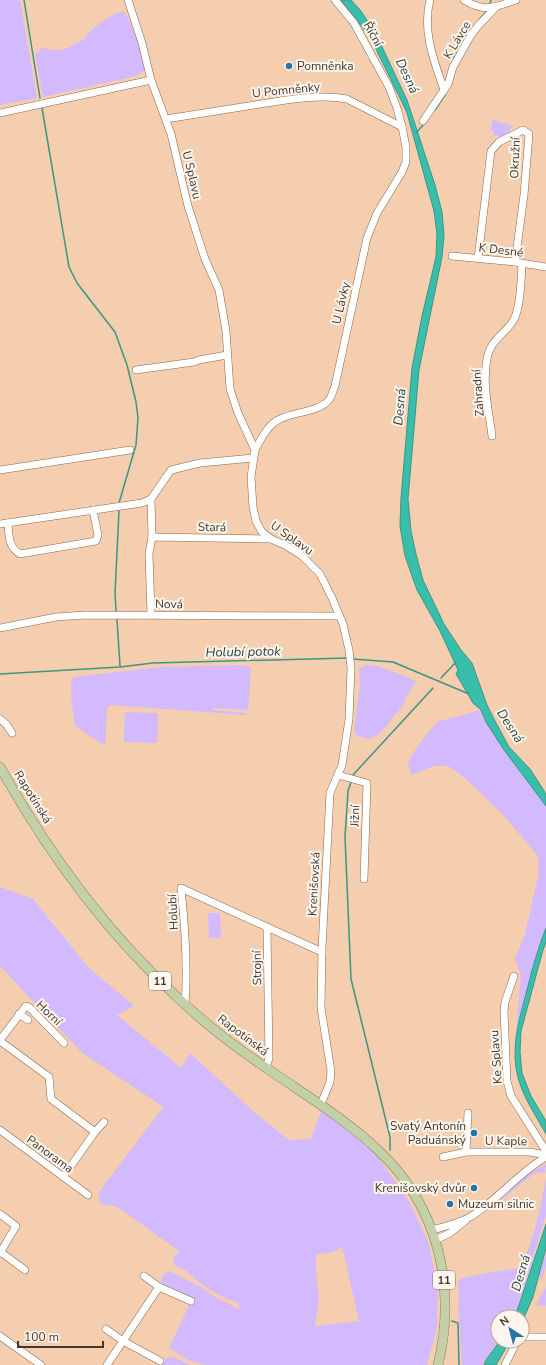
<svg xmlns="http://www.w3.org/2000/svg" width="546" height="1365" viewBox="0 0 546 1365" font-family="'Nunito Sans',sans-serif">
<rect width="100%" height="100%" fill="#f4ceae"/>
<g fill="#d3b9fe" fill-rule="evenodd">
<path d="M 0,0 L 20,0 L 37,98 L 0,105 Z"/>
<path d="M 124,11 L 126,16 L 129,19 C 133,31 146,61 144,71 L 136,76 L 43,97 L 35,54 L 39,52 L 41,47 C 59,54 68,49 83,39 L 84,40 L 86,38 L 85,37 C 96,25 109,15 124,11 Z"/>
<path d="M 493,120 L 512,126 L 508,135 L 504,134 L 502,138 L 493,135 L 494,131 L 490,130 Z"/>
<path d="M 242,665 L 251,667 L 248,710 L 213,708 L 213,710 L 247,713 L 246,715 L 111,705 L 108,707 L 107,709 L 105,746 L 75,726 C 74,714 68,688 73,677 L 162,667 Z"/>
<path d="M 367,665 L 378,666 L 412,679 L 416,682 L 407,695 L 404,704 L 382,731 L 376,736 L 369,739 L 357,736 L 354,731 L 360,685 L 359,669 Z"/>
<path d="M 481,710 L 486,722 L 504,750 L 546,806 L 546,928 L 538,948 L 516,1030 L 521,975 L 515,959 L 525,934 L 539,872 L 538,856 L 504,816 L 465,778 L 448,766 L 434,766 L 411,775 L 408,761 L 422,740 L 437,722 Z"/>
<path d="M 125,712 L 158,713 L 157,743 L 124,742 Z"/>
<path d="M 0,887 L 33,899 L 88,967 L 134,1006 L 117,1015 L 181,1068 L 190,1053 L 255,1113 L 289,1140 L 311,1139 L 321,1111 L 348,1129 L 372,1148 L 410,1203 L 429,1244 L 438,1289 L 437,1328 L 427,1365 L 205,1365 L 190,1361 L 169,1348 L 192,1299 L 163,1285 L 161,1283 L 161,1279 L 164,1274 L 169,1271 L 201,1287 L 213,1296 L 239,1309 L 240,1307 L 237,1302 L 227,1299 L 212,1291 L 200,1283 L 186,1271 L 173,1264 L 174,1258 L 179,1251 L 119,1208 C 112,1204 104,1207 99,1201 L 99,1192 L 161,1110 L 165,1108 L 81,1052 L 0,966 ZM 342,1246 L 359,1321 L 315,1326 L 319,1300 L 316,1266 L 316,1255 C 326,1252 335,1254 342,1246 Z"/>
<path d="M 208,913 L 220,913 L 221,938 L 209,938 Z"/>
<path d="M 546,1164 L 545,1173 L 539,1172 L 532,1175 L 495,1205 L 494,1204 L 533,1170 L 535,1171 Z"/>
<path d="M 546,1179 L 546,1215 L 517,1310 L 513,1317 L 498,1317 L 499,1341 L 482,1365 L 462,1365 C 461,1336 457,1308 459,1279 L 487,1273 L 520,1268 C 534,1241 540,1209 546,1179 Z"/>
<path d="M 546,1252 L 546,1266 L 542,1278 L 539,1277 Z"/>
<path d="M 546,1287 L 546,1306 L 536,1305 Z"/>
<path d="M 169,1357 L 176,1358 L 190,1365 L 162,1365 L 167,1358 Z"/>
</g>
<g fill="#3abeac" stroke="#3d9585">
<path d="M 341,0 L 351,0 L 361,11 L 376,34 L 407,100 L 435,185 L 442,212 L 444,235 L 442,257 L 419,370 L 408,499 L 411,531 L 416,554 L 423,580 L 444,624 L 461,650 L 472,663 L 487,705 L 495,721 L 509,747 L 530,769 L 546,794 L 546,806 L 504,750 L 486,722 L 481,710 L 473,703 L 456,674 L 458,670 L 440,631 L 417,590 L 405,556 L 400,526 L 401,498 L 412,368 L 422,316 L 436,257 L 437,234 L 434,211 L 407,113 L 402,102 L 370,37 Z"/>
<path d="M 546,928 L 546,942 L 543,950 L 521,1031 L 520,1052 L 522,1073 L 531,1096 L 546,1121 L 546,1134 C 536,1116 521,1094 517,1073 C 511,1044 520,1017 527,990 C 532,969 538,948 546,928 Z"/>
<path d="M 546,1224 L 546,1248 L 533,1297 L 522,1322 L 522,1317 L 515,1317 Z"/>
<path d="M 500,1341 L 510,1341 L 496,1365 L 484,1365 L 486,1360 Z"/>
</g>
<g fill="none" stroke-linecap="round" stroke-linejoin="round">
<g stroke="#3d9585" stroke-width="1.5">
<path d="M 24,0 L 40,98"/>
<path d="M 489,6 L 491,0"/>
<path d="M 479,20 L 487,11"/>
<path d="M 453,60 L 455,54 L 468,34"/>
<path d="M 42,108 L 69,267 L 77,283 L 115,332 L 127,365 L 136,402 L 138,418 L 136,445 L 119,503"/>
<path d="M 435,110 L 445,95"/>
<path d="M 416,133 L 424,124"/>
<path d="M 116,611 L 115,593 L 119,511"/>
<path d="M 117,620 L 120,666"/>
<path d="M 353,659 L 393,662 L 469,694"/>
<path d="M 0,674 L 120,667 L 153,663 L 348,658"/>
<path d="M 441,678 L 456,662"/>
<path d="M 352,776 L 433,688"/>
<path d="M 351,782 L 348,791 L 345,837 L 351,979 L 390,1137 L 390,1150"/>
<path d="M 452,1321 L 458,1323 L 459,1365"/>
</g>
<g stroke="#89674a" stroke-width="8">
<g id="minor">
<path d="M 128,0 L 142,43 L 151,80 L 171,134 L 188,206 L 205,259 L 219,290 L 226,331 L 230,389 L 238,413 L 255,450 L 251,477 L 253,507 L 256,521 L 262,532 L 271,539 L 285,545 L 301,555 L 320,574 L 332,598 L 343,624 L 349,650 L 351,668 L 349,719 L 342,765 L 330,793 L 322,948 L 321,1008 L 331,1071 L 330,1082 L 321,1104"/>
<path d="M 430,0 C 422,31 434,61 444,90"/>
<path d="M 464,0 C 485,13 495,7 516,0"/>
<path d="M 0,113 L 151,80"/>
<path d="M 166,119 L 286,100 C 306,97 327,95 347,99 L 402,127"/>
<path d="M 423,121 L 448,84 L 453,67 L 471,35 L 478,26 L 496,7"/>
<path d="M 452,256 L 515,262 L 546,267"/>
<path d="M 478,258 L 491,151 L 499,142 L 523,130 L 529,134 L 524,195 L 515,262"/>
<path d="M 136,370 L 194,362 L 199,360 L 227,355"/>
<path d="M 492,436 C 489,411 482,384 487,359 C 490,340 504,335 513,321 C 521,309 521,278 522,264"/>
<path d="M 255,450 C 261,439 268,424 280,419 C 293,412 319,412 329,400 C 332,396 333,390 335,386 L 367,238 L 377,213 L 402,172 L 406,162 L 406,147 L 402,127 L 397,108 L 389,87 L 354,23 L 335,0"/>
<path d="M 0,470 L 130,450"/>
<path d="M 151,499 L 152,537"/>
<path d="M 8,523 C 9,535 8,547 20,554 L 96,541 L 98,535 L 93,510"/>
<path d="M 0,524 L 142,503 L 151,499 L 171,470 L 200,463 L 253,458"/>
<path d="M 151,614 L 149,554 L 152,537 L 271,539"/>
<path d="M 0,628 L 56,617 L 85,615 L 339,616"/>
<path d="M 0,719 L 6,724 L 12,733"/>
<path d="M 338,775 L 367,783 L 364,879"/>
<path d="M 514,976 L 505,1002 L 504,1012 L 507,1081 L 511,1096 L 546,1151"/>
<path d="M 185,1004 C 188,966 185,926 181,888 L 322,952"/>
<path d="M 19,1014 L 28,1020"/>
<path d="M 0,1040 L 26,1006 L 29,1007 L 64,1043"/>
<path d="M 0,1041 L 49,1077 L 51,1099 L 95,1132 L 63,1177"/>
<path d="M 266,1068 L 269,1058 L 267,928"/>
<path d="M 468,1113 L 466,1152 L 530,1152 L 546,1155"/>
<path d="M 0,1130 L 88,1195"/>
<path d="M 95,1132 L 104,1122"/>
<path d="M 443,1157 L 466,1152"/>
<path d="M 0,1214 L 16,1226 L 0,1253"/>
<path d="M 432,1230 C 444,1227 459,1223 470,1217 C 497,1201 518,1173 546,1157"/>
<path d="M 435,1240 L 450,1233 L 466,1220"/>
<path d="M 2,1253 L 25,1270"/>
<path d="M 144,1276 L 159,1287 L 191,1301"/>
<path d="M 106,1329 L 123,1341 L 160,1361"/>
<path d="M 0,1336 L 41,1365"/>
<path d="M 522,1337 L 546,1337"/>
<path d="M 107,1365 L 159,1287"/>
<path d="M 505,1365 L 517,1341"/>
</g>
</g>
<g stroke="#7e8556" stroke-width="10">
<path id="major" d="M 0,767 C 47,851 105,931 176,996 C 204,1023 235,1047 268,1069 C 305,1095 344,1118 378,1150 C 438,1206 457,1286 438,1365"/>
</g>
<use href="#minor" stroke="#fff" stroke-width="7"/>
<use href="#major" stroke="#c4d0a8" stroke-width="9"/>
</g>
<g fill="#2673a5" stroke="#fdf6ef" stroke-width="1.5">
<circle cx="289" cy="66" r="4"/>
<circle cx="474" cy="1133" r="4"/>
<circle cx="474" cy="1188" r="4"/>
<circle cx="450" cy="1204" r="4"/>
</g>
<g text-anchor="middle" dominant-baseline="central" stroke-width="4" stroke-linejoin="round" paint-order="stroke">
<g fill="#fdf6ef" stroke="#7c7064" stroke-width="1">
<rect x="149" y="972" width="22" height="18" rx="3"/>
<rect x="433" y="1271" width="22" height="18" rx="3"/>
</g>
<g font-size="11" font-weight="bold" fill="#453629">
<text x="160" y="981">11</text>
<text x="444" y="1280">11</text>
</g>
<g font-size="12" fill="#453629" stroke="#fdf6ef">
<text transform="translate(373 34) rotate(61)">Říční</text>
<text transform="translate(457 40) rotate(-59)">K Lávce</text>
<text transform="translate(286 90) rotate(-6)">U Pomněnky</text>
<text transform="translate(515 158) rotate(-88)">Okružní</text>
<text transform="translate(192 175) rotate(77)">U Splavu</text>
<text transform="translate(501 250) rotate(7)">K Desné</text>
<text transform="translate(341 303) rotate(-77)">U Lávky</text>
<text transform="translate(478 393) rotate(-94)">Zahradní</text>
<text transform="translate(212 527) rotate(1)">Stará</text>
<text transform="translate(292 538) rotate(35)">U Splavu</text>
<text transform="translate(169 604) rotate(1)">Nová</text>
<text transform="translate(33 797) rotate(58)">Rapotínská</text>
<text transform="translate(355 816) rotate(-88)">Jižní</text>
<text transform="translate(314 884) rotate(-87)">Krenišovská</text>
<text transform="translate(173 912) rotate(-93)">Holubí</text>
<text transform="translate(257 968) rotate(-91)">Strojní</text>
<text transform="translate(49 1013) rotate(44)">Horní</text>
<text transform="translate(243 1035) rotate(37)">Rapotínská</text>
<text transform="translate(496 1057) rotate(-94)">Ke Splavu</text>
<text transform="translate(506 1141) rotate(1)">U Kaple</text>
<text transform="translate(50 1154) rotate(36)">Panorama</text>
</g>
<g font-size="12" fill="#453629" stroke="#fdf6ef" text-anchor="start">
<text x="297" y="66">Pomněnka</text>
<text x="466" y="1126" text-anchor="end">Svatý Antonín<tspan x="466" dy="14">Paduánský</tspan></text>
<text x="466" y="1188" text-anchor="end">Krenišovský dvůr</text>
<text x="458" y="1204">Muzeum silnic</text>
</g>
<g font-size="13" font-style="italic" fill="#28433e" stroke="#fdf6ef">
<text transform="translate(407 76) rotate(65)">Desná</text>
<text transform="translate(400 407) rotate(-85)">Desná</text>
<text transform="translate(243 652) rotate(-1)">Holubí potok</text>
<text transform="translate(510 726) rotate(57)">Desná</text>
<text transform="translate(521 1273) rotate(-73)">Desná</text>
</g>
</g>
<g transform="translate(510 1329) rotate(324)"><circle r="19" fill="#fdf6ef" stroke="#b3a9a0"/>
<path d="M0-3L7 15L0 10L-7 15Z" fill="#2673a5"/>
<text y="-6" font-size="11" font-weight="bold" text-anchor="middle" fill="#453629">N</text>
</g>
<path d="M18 1341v6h85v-6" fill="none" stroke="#453629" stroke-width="2"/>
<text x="24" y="1341" font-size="12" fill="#453629" stroke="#fdf6ef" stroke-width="3" paint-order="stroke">100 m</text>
</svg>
